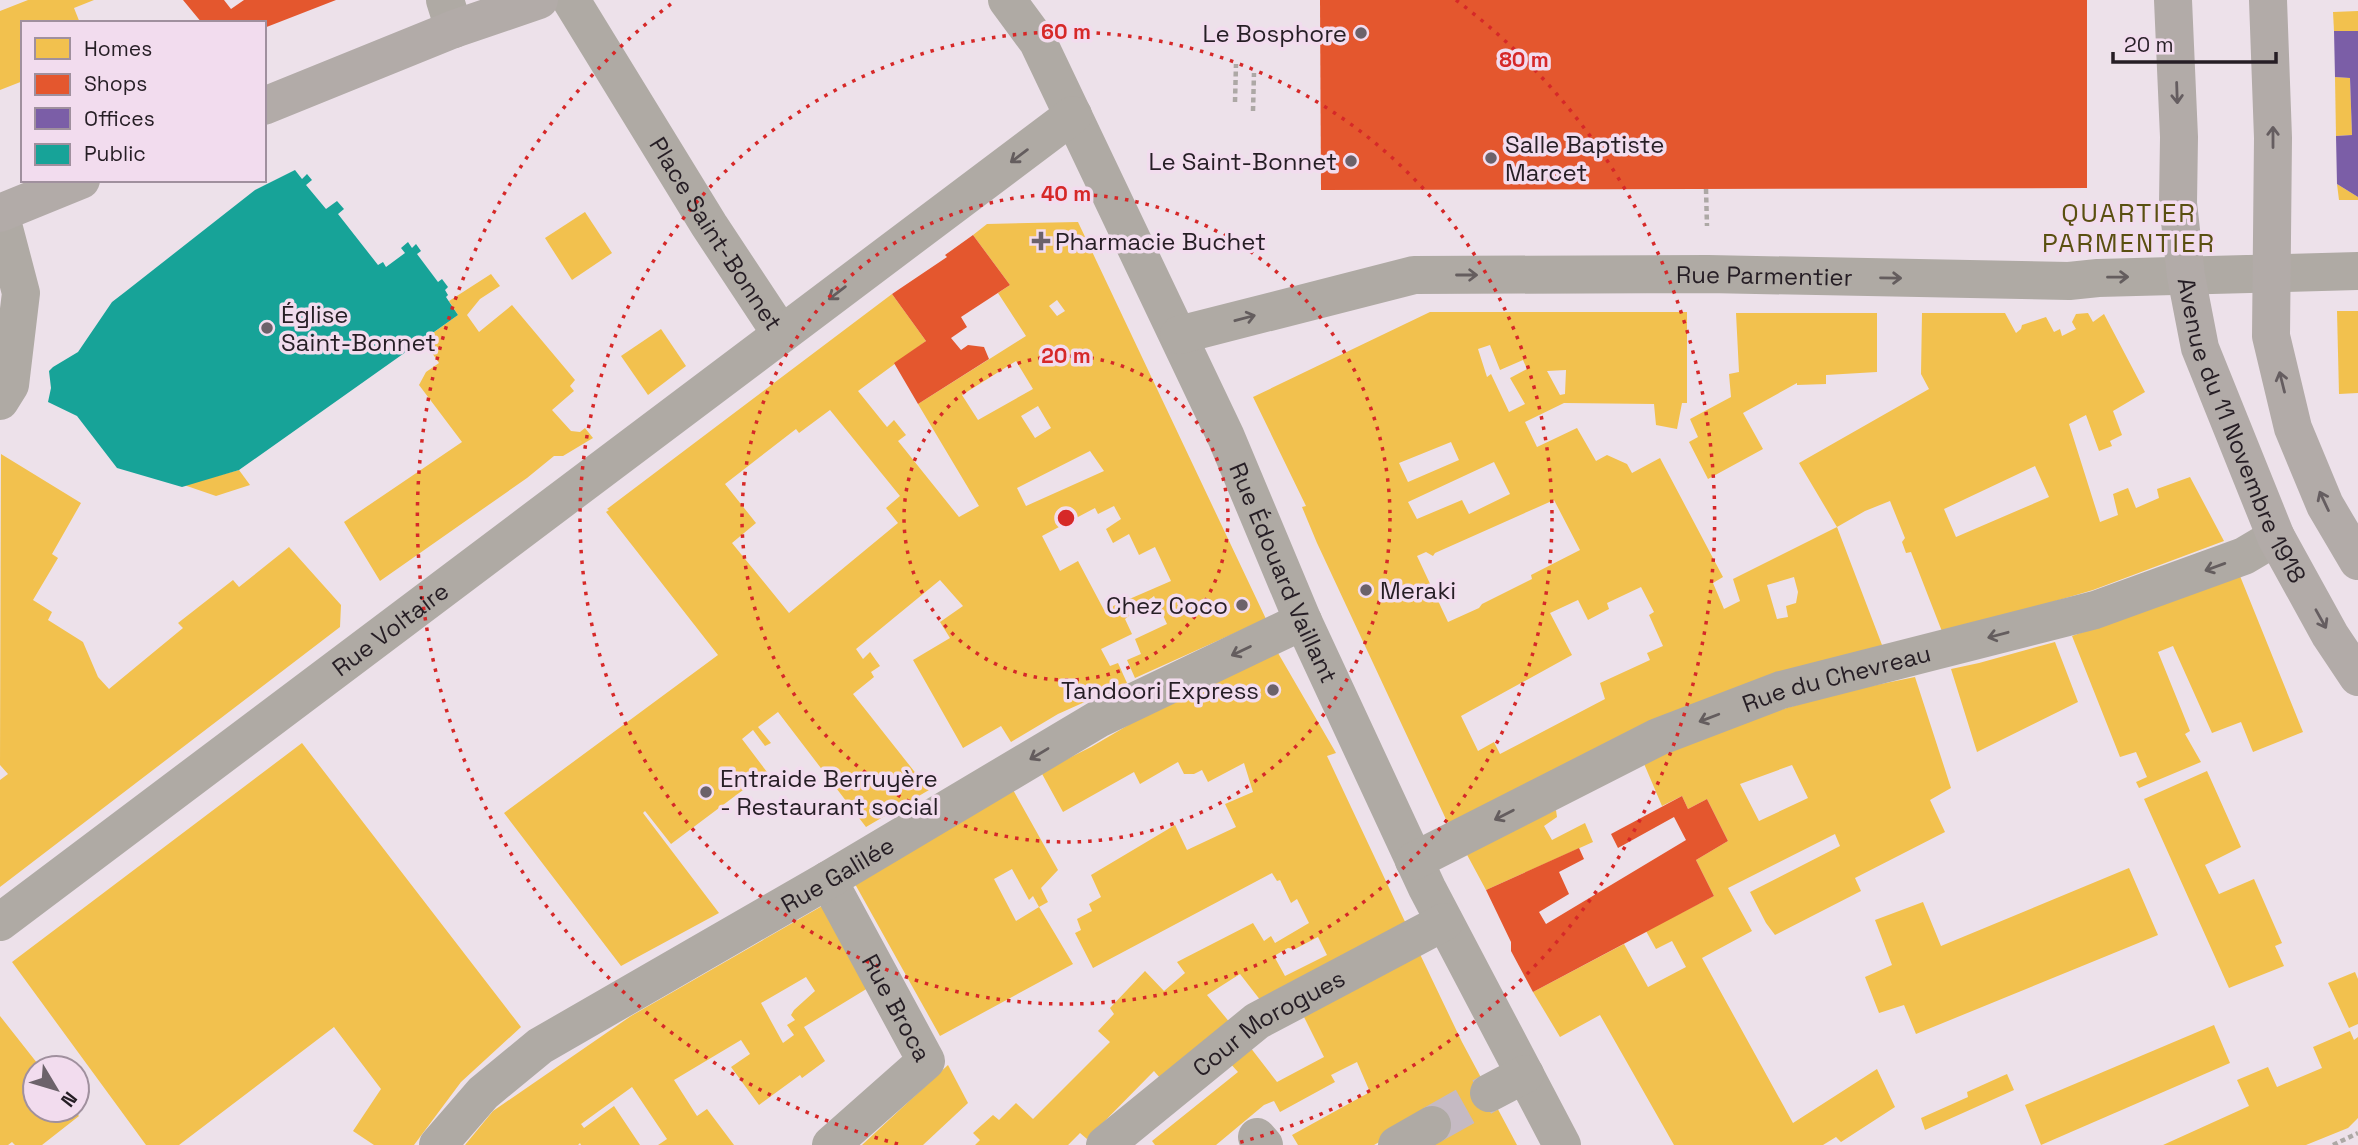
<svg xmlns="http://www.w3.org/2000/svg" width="2358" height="1145" viewBox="0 0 2358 1145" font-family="'Space Grotesk',sans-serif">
<rect width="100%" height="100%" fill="#ede1ea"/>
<g fill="#f2c14e" fill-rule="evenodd">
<path d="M 28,0 L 94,0 L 74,8 L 80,23 L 23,23 L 23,81 L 0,90 L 0,11 Z"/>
<path d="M 2358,11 L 2358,31 L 2334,31 L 2333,12 Z"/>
<path d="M 2335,77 L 2350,78 L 2352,135 L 2336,136 Z"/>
<path d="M 2337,184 L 2358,197 L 2358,200 L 2339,200 Z"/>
<path d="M 585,212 L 612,253 L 572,280 L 545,238 Z"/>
<path d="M 1078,222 L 1266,619 L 1135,678 L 1127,660 L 1141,654 L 1135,639 L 1167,624 L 1154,596 L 1125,619 L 1132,634 L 1101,649 L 1110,666 L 1118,663 L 1127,683 L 1058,714 L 1011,742 L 1001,726 L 963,748 L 913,660 L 950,638 L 940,622 L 963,606 L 940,580 L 856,649 L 863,659 L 870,652 L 880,666 L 871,672 L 874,677 L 853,694 L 929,790 L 866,827 L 778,712 L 758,727 L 771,743 L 765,746 L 753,730 L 742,739 L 767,772 L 671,844 L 645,811 L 643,813 L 719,913 L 621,966 L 504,813 L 718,655 L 606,512 L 609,510 L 607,509 L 892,294 L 926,341 L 858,391 L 887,427 L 894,420 L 906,435 L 898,441 L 959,517 L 979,506 L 918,404 L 1026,336 L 998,293 L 1010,285 L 973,235 L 987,224 ZM 1057,300 L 1065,311 L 1057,316 L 1049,306 ZM 1016,361 L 1033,389 L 978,420 L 962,395 ZM 1038,406 L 1051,428 L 1035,438 L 1021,416 ZM 830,410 L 900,496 L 886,508 L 898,523 L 789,613 L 732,543 L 756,523 L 725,484 L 796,429 L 799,433 ZM 1090,451 L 1104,471 L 1026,506 L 1017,488 ZM 1114,506 L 1121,519 L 1106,529 L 1113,543 L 1129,534 L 1139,555 L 1155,547 L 1171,581 L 1104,610 L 1078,561 L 1060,571 L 1042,536 L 1095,508 L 1098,514 Z"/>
<path d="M 491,274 L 500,286 L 480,299 L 467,315 L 479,332 L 512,305 L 575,380 L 570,386 L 574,391 L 552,410 L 571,431 L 580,432 L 585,428 L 593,438 L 563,456 L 554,456 L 527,478 L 380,581 L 344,522 L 462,442 L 419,385 L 426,372 L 439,363 L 423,340 L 458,315 L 449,301 Z"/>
<path d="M 2337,311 L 2358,311 L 2358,393 L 2339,394 Z"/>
<path d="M 1430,312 L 1687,312 L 1687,403 L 1682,403 L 1677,429 L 1656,425 L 1654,404 L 1564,403 L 1525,422 L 1537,447 L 1577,428 L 1596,461 L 1607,455 L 1627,464 L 1632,473 L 1660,458 L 1723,577 L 1713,583 L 1724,609 L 1740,601 L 1733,579 L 1837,527 L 1882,645 L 1451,830 L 1317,543 L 1302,507 L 1306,506 L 1253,397 ZM 1490,345 L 1500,370 L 1523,360 L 1527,369 L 1510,378 L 1525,404 L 1509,412 L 1491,374 L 1487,377 L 1478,349 ZM 1566,370 L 1565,394 L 1560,395 L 1547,371 ZM 1451,442 L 1459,460 L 1408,482 L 1399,463 ZM 1494,462 L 1510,494 L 1469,514 L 1462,500 L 1417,519 L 1408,502 ZM 1554,500 L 1580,550 L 1531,575 L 1532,579 L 1482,604 L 1479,608 L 1448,622 L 1417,556 L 1426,552 L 1433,556 L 1435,553 ZM 1794,577 L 1798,592 L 1796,603 L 1786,606 L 1788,617 L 1777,619 L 1767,585 ZM 1641,587 L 1654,612 L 1649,615 L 1663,646 L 1647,653 L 1650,660 L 1600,683 L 1605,699 L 1500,754 L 1494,742 L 1478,751 L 1461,716 L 1572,655 L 1550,613 L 1578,600 L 1588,620 L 1609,609 L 1607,603 Z"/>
<path d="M 1736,313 L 1877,313 L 1877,372 L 1826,375 L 1826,384 L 1797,385 L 1797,383 L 1743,413 L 1763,449 L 1708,479 L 1689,442 L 1698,437 L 1690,419 L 1731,397 L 1729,374 L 1739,372 Z"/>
<path d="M 1922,313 L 2005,313 L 2016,333 L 2021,329 L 2022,325 L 2046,317 L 2054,332 L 2060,329 L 2062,336 L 2076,329 L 2072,322 L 2076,314 L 2088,313 L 2093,322 L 2104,314 L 2145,392 L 2113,411 L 2122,435 L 2110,441 L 2112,446 L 2099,451 L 2086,415 L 2069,424 L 2100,522 L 2118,515 L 2113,494 L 2128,488 L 2136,508 L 2159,498 L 2157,489 L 2190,477 L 2224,541 L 2093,590 L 1943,634 L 1911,552 L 1906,553 L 1902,542 L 1905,538 L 1890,501 L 1865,511 L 1837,527 L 1799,463 L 1929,389 L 1921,374 ZM 2035,466 L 2049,497 L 1956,537 L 1944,509 Z"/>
<path d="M 661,329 L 686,366 L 648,395 L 621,356 Z"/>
<path d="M 1,454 L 81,503 L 52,554 L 58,558 L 33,600 L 52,612 L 48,620 L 83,642 L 98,677 L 109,689 L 183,628 L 178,623 L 233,580 L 239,587 L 289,547 L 341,605 L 340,627 L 0,887 L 0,780 L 8,774 L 0,765 Z"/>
<path d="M 239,470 L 250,485 L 216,496 L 184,485 Z"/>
<path d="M 2240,576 L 2303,732 L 2253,752 L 2241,722 L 2212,733 L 2173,646 L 2158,652 L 2190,731 L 2185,734 L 2201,762 L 2139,788 L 2136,782 L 2147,777 L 2136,752 L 2120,757 L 2072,636 Z"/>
<path d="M 2055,642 L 2078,702 L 1977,752 L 1951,669 L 1979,663 Z"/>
<path d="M 1278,653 L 1336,753 L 1327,756 L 1407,926 L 1261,1001 L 1240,974 L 1207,995 L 1231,1024 L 1160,1078 L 1154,1071 L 1087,1139 L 1080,1133 L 1068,1145 L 975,1145 L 980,1140 L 973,1133 L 993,1115 L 999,1120 L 1016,1103 L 1033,1119 L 1110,1042 L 1098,1031 L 1114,1014 L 1110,1008 L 1145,971 L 1164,991 L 1185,973 L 1177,962 L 1253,923 L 1264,941 L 1271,936 L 1275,943 L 1309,923 L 1297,899 L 1291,903 L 1280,880 L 1277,881 L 1272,873 L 1093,968 L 1075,933 L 1081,930 L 1077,919 L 1092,911 L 1089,904 L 1101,897 L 1091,875 L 1175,825 L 1187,850 L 1236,827 L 1225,804 L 1253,792 L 1244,763 L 1208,782 L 1202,770 L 1194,774 L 1184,774 L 1178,762 L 1140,784 L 1134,772 L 1063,812 L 1041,772 L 1091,747 L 1171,700 ZM 1318,937 L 1327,955 L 1285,976 L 1274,956 L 1288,948 L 1295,949 Z"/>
<path d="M 1915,677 L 1951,788 L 1930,800 L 1945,832 L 1855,878 L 1861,891 L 1775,935 L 1766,923 L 1750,892 L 1840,846 L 1835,834 L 1728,888 L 1752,931 L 1702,958 L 1793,1123 L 1877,1069 L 1895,1107 L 1841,1142 L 1836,1137 L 1823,1145 L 1674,1145 L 1600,1015 L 1560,1037 L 1533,992 L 1624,944 L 1648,987 L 1686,967 L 1672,941 L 1656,949 L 1646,931 L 1714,896 L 1696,860 L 1728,841 L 1707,799 L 1688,809 L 1682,796 L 1662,806 L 1642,759 L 1759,716 L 1842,692 ZM 1792,765 L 1808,798 L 1759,821 L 1740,784 Z"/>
<path d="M 302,743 L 521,1027 L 461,1082 L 414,1145 L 374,1145 L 353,1131 L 381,1089 L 334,1027 L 179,1145 L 146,1145 L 12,962 Z"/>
<path d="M 2207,771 L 2241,847 L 2205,865 L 2219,894 L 2254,879 L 2282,943 L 2275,946 L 2284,966 L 2229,988 L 2144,799 Z"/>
<path d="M 1012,788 L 1058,870 L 1041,888 L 1048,902 L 1039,907 L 1033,896 L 1029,900 L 1012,869 L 994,879 L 1016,921 L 1039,907 L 1073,964 L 940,1036 L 855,884 Z"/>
<path d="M 1556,810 L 1557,817 L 1544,826 L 1552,840 L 1585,823 L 1593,842 L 1486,890 L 1465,851 Z"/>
<path d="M 2129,868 L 2158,935 L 1916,1034 L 1904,1005 L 1879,1013 L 1865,977 L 1892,965 L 1875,920 L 1923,902 L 1941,946 Z"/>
<path d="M 822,906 L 868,988 L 804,1027 L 825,1061 L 802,1078 L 800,1075 L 759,1105 L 731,1067 L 750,1054 L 741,1040 L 674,1080 L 697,1116 L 707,1109 L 734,1145 L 658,1145 L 667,1139 L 632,1087 L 581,1124 L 584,1128 L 614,1106 L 640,1145 L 581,1145 L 580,1143 L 578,1145 L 465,1145 L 493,1111 L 631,1016 ZM 806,977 L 815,991 L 794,1010 L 791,1015 L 795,1020 L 787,1025 L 794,1035 L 783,1043 L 761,1003 Z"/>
<path d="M 1417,948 L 1462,1042 L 1517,1145 L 1423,1145 L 1428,1115 L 1374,1145 L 1298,1145 L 1292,1135 L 1370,1092 L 1357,1062 L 1331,1075 L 1335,1082 L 1280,1112 L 1274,1101 L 1264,1105 L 1216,1145 L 1155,1145 L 1152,1141 L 1238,1072 L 1229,1062 L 1250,1047 L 1277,1082 L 1324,1057 L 1302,1013 Z"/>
<path d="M 2355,972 L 2358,979 L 2358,1024 L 2349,1028 L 2328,983 Z"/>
<path d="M 0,1016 L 41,1068 L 35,1068 L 35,1110 L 74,1110 L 79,1116 L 42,1145 L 15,1145 L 12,1142 L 8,1145 L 0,1145 Z"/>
<path d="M 2214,1025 L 2230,1063 L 2041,1145 L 2025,1105 Z"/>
<path d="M 2350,1031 L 2354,1040 L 2358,1037 L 2358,1118 L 2348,1128 L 2306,1145 L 2163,1145 L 2249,1106 L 2237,1080 L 2268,1067 L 2277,1087 L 2322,1068 L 2313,1047 Z"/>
<path d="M 948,1065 L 968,1103 L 923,1145 L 862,1145 Z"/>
<path d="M 2007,1074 L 2014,1090 L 1925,1130 L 1921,1118 L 1968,1097 L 1967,1092 Z"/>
</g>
<g fill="#e4572e">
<path d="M 183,0 L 224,0 L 231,9 L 244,0 L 336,0 L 264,28 L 264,23 L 202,23 Z"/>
<path d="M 1320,0 L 2087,0 L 2087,188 L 1321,190 Z"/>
<path d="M 973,235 L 1010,285 L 961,317 L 967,327 L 951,338 L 961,350 L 968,345 L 984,347 L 989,359 L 918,404 L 894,363 L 926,341 L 892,294 L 947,257 L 945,255 Z"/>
<path d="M 1682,796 L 1688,809 L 1707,799 L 1728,841 L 1696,860 L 1714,896 L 1533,992 L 1511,951 L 1511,942 L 1486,890 L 1579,848 L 1584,859 L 1559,872 L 1569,894 L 1539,912 L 1546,924 L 1686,840 L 1674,817 L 1618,848 L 1611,834 Z"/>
</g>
<path fill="#7b5ea7" d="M 2334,31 L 2358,31 L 2358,197 L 2337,184 L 2336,136 L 2352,135 L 2350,78 L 2335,77 Z"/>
<path fill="#17a398" d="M 295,170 L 302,179 L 307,174 L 312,180 L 306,185 L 326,209 L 337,201 L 344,209 L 338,214 L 378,265 L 383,262 L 386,267 L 405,253 L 401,248 L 408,242 L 412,248 L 416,244 L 421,251 L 417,254 L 438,282 L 442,279 L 448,287 L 445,290 L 448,295 L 446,297 L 458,315 L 239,470 L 182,487 L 117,468 L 77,416 L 48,402 L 51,388 L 49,371 L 53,367 L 78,352 L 112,302 L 125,292 L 255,190 Z"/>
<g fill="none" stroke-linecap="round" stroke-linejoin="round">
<path stroke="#c5bac3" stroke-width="38" stroke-dasharray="38 19" stroke-linecap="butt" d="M 1432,1125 L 1489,1093"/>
<g stroke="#ada8a5" stroke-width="4.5" stroke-dasharray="5 3.5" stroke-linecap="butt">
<path d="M 1235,102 L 1236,64"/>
<path d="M 1253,111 L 1254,73"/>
<path d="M 1706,189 L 1707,226"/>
<path d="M 2333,1145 L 2358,1133"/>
</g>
<g stroke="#afaaa4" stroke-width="38">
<path d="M 445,0 L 454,29"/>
<path id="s1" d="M 571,0 L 709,225 L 781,334"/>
<path id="s2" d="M 1007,0 L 1038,42 L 1226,437 L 1303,621 L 1427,888 L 1562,1145"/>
<path id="s3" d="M 1179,335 L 1414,275 L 1708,274 L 2069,281 L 2098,278 L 2358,271"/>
<path d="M 0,401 L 10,385 L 21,293 L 0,213"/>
<path id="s4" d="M 1414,861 L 1658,737 L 1781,690 L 2095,610 L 2244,556 L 2276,537"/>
<path id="s5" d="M 828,880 L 926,1061 L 831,1145"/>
<path id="s6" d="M 0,922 L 1073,115"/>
<path d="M 1489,1093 L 1525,1074"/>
<path d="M 1257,1137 L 1264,1145"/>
<path id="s7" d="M 438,1145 L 483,1093 L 540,1046 L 828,880 L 1100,718 L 1303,621"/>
<path id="s8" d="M 1105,1145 L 1257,1021 L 1444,922"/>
<path d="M 1397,1145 L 1432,1125"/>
</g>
<g stroke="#b2aba8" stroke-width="38">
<path id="s9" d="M 2173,0 L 2179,137 L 2178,203 L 2186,276 L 2200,348 L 2276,537 L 2330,635 L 2358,677"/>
<path d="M 2268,0 L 2273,138 L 2271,336 L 2293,428 L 2325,505 L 2358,561"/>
<path d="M 264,106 L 454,29 L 539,0"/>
<path d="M 0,213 L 81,180"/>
</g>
</g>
<defs><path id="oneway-shaft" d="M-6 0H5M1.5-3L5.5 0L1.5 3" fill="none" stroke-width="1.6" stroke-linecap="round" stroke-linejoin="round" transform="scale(1.75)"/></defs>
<g stroke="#655d60">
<use href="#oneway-shaft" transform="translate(2177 93) rotate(88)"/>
<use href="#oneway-shaft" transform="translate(2273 137) rotate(-90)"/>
<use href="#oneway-shaft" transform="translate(2282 382) rotate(-104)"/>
<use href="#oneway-shaft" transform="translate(2324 501) rotate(-115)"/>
<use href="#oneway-shaft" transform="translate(2321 619) rotate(61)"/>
</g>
<g stroke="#645d5e">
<use href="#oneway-shaft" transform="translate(1019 156) rotate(143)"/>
<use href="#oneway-shaft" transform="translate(1467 275)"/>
<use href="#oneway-shaft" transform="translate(2118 277) rotate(-1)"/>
<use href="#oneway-shaft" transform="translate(1891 278) rotate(1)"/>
<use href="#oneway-shaft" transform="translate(837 293) rotate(143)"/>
<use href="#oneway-shaft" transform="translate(1245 318) rotate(-15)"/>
<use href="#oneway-shaft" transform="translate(2215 567) rotate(160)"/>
<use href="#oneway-shaft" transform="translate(1998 635) rotate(165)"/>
<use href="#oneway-shaft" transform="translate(1241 651) rotate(154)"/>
<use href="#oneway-shaft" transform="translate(1709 718) rotate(159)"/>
<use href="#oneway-shaft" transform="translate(1039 754) rotate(149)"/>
<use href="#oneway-shaft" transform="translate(1504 815) rotate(153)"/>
</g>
<g fill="none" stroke="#d62828" stroke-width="3.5" stroke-dasharray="3.5 7">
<circle cx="1066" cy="518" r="162"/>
<circle cx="1066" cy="518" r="324"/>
<circle cx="1066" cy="518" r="486"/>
<path d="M898 1144A648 648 0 0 1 676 0M1456 0A648 648 0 0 1 1234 1144"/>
</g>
<g fill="#6c626a" stroke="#f2dcee" stroke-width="2.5">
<circle cx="1361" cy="33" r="7"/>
<circle cx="1491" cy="158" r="7"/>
<circle cx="1351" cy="161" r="7"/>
<path d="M1037.5 230.5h7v7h7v7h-7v7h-7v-7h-7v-7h7z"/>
<circle cx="267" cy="328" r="7"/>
<circle cx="1366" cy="590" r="7"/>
<circle cx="1242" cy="605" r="7"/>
<circle cx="1273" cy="690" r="7"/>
<circle cx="706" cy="792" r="7"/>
</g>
<g text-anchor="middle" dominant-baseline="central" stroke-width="7" stroke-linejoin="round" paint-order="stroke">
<g font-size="24" fill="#261e25" stroke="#f2dcee" text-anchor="start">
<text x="1347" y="33" text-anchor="end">Le Bosphore</text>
<text x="1505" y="144">Salle Baptiste<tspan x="1505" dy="28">Marcet</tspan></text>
<text x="1337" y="161" text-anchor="end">Le Saint-Bonnet</text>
<text x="1055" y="241">Pharmacie Buchet</text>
<text x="281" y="314">Église<tspan x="281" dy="28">Saint-Bonnet</tspan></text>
<text x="1380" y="590">Meraki</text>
<text x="1228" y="605" text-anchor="end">Chez Coco</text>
<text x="1259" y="690" text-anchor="end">Tandoori Express</text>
<text x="720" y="778">Entraide Berruyère<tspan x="720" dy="28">- Restaurant social</tspan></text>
</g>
<g font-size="24" fill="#261e25" stroke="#f2dcee">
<text stroke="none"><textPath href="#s1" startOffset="275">Place Saint-Bonnet</textPath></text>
<text stroke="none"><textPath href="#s3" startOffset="593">Rue Parmentier</textPath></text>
<text stroke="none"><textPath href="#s9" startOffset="441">Avenue du 11 Novembre 1918</textPath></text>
<text stroke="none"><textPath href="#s2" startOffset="637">Rue Édouard Vaillant</textPath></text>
<text stroke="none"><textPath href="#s6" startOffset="488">Rue Voltaire</textPath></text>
<text stroke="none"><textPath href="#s4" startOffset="462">Rue du Chevreau</textPath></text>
<text stroke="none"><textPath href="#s7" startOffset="486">Rue Galilée</textPath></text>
<text stroke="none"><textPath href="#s5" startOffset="145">Rue Broca</textPath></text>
<text stroke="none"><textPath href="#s8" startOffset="205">Cour Morogues</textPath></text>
</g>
<g font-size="26" letter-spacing="2" fill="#5a4f11" stroke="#f2dcee">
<text x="2129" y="213">QUARTIER<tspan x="2129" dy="30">PARMENTIER</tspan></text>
</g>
</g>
<circle cx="1066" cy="518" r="10" fill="#d62828" stroke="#f2dcee" stroke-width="3.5"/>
<g font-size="21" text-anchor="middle" font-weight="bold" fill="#d62828" stroke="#f2dcee" stroke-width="7" stroke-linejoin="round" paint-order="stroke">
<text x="1066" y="39">60 m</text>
<text x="1524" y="67">80 m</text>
<text x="1066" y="201">40 m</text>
<text x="1066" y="363">20 m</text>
</g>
<rect x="21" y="21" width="245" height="161" fill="#f2dcee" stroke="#a0909e" stroke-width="2"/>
<rect x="35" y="38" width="35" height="21" fill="#f2c14e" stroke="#a0909e" stroke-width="2"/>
<text x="84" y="56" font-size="21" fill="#261e25">Homes</text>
<rect x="35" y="74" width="35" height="21" fill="#e4572e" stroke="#a0909e" stroke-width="2"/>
<text x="84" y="91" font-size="21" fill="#261e25">Shops</text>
<rect x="35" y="108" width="35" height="21" fill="#7b5ea7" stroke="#a0909e" stroke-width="2"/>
<text x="84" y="126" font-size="21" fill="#261e25">Offices</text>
<rect x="35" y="144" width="35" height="21" fill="#17a398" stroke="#a0909e" stroke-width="2"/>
<text x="84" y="161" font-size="21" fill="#261e25">Public</text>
<g transform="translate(56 1089) rotate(128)"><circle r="33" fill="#f2dcee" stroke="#a0909e" stroke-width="2"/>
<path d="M0-5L12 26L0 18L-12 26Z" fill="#6c626a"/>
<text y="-10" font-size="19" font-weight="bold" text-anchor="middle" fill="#261e25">N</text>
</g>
<path d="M2113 52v10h163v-10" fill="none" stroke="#261e25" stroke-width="3.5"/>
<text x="2124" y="52" font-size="21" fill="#261e25" stroke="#f2dcee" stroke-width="5" paint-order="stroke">20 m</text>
</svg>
